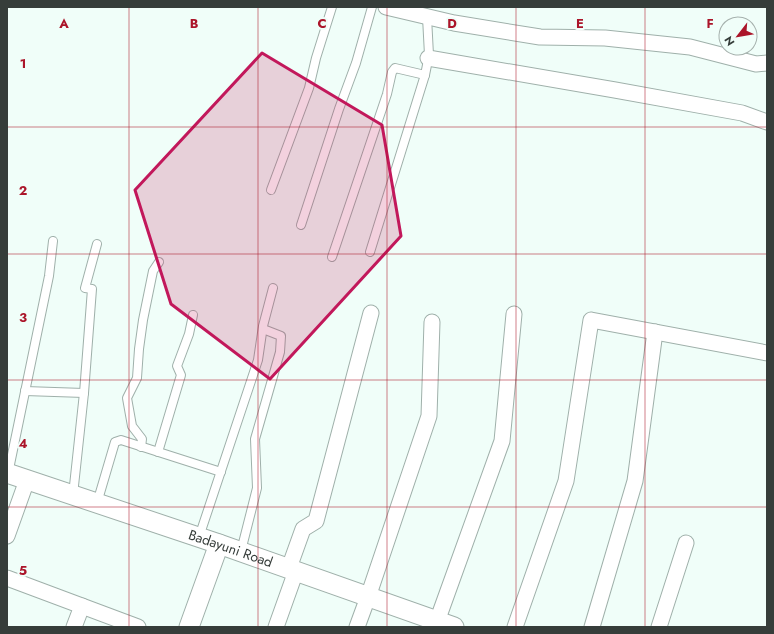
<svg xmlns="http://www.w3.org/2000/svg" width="774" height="634" viewBox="0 0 774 634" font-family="Jost,sans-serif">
<rect width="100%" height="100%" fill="#f0fef9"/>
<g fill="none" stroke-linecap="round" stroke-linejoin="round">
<g stroke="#9fb0aa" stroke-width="10">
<g id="service">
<path d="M 271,190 L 309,88 L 316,58 L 332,7"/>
<path d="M 301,225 L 339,109 L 356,63 L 372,7"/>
<path d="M 370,252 L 425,75 L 429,55 L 427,17"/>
<path d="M 332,257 L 387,94 L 392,72 L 395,68 L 425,75"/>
<path d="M 25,391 L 84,393"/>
<path d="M 141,447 L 142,439 L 132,426 L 127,398 L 137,378 L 139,349 L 143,320 L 153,271 L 159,262"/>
<path d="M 158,452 L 181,375 L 177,366 L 189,334 L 193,315"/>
<path d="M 8,474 L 49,276 L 53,241"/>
<path d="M 73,495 L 84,393 L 92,289 L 85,288 L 97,244"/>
<path d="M 97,503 L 115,442 L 121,440 L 221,472"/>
<path d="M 199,537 L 258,360 L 263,326 L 273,288"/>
<path d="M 241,551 L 257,488 L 255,439 L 280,352 L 281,336 L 263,329"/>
</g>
</g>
<g stroke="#9fb0aa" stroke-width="17">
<g id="minor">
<path d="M 386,7 L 454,23 L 540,37 L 605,38 L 690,47 L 756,64 L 767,63"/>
<path d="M 428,58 L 615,90 L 742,113 L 767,122"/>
<path d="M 7,536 L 27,480"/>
<path d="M 289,568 L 303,529 L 316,521 L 371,313"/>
<path d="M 7,578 L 138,627"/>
<path d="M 74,627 L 82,606"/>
<path d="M 276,627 L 296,571"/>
<path d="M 357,627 L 368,597 L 429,416 L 432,322"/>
<path d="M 435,627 L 502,441 L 514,314"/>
<path d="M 515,627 L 566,481 L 591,320 L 767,353"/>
<path d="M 592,627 L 635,481 L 655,332"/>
<path d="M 659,627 L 686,543"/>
</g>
</g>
<g stroke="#9fb0aa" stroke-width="21">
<g id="tertiary">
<path id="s1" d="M 7,473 L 219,544 L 454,627"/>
<path d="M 189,627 L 219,544"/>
</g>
</g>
<use href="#service" stroke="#fff" stroke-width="8"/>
<use href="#minor" stroke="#fff" stroke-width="15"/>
<use href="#tertiary" stroke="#fff" stroke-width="19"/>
</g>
<path fill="#c2185b" fill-opacity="0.2" stroke="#c2185b" stroke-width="3" stroke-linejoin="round" d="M 262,53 L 382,125 L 401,236 L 270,379 L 171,304 L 135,190 Z"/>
<path fill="none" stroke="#ab152a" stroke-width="1" stroke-opacity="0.55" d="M 129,7 L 129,627M 258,7 L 258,627M 387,7 L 387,627M 516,7 L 516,627M 645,7 L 645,627M 7,127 L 767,127M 7,254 L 767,254M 7,380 L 767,380M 7,507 L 767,507"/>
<g text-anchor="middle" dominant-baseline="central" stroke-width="4" stroke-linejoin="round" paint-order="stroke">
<g font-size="14" fill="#363d3a" stroke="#f0fef9">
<text stroke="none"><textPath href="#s1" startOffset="236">Badayuni Road</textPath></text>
</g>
</g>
<g font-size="13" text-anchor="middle" font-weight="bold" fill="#ab152a" stroke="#f0fef9" stroke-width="4" stroke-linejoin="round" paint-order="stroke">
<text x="64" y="28">A</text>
<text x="194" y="28">B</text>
<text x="322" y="28">C</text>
<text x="452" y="28">D</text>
<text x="580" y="28">E</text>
<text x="710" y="28">F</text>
<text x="23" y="68">1</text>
<text x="23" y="195">2</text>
<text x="23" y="322">3</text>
<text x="23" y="448">4</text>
<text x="23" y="575">5</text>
</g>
<rect width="774" height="634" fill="none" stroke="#363d3a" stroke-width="16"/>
<g transform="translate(738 36) rotate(239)"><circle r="19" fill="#f0fef9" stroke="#a6b1ad"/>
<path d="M0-3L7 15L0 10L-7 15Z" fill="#ab152a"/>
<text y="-6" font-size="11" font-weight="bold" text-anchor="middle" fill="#363d3a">N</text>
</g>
</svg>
